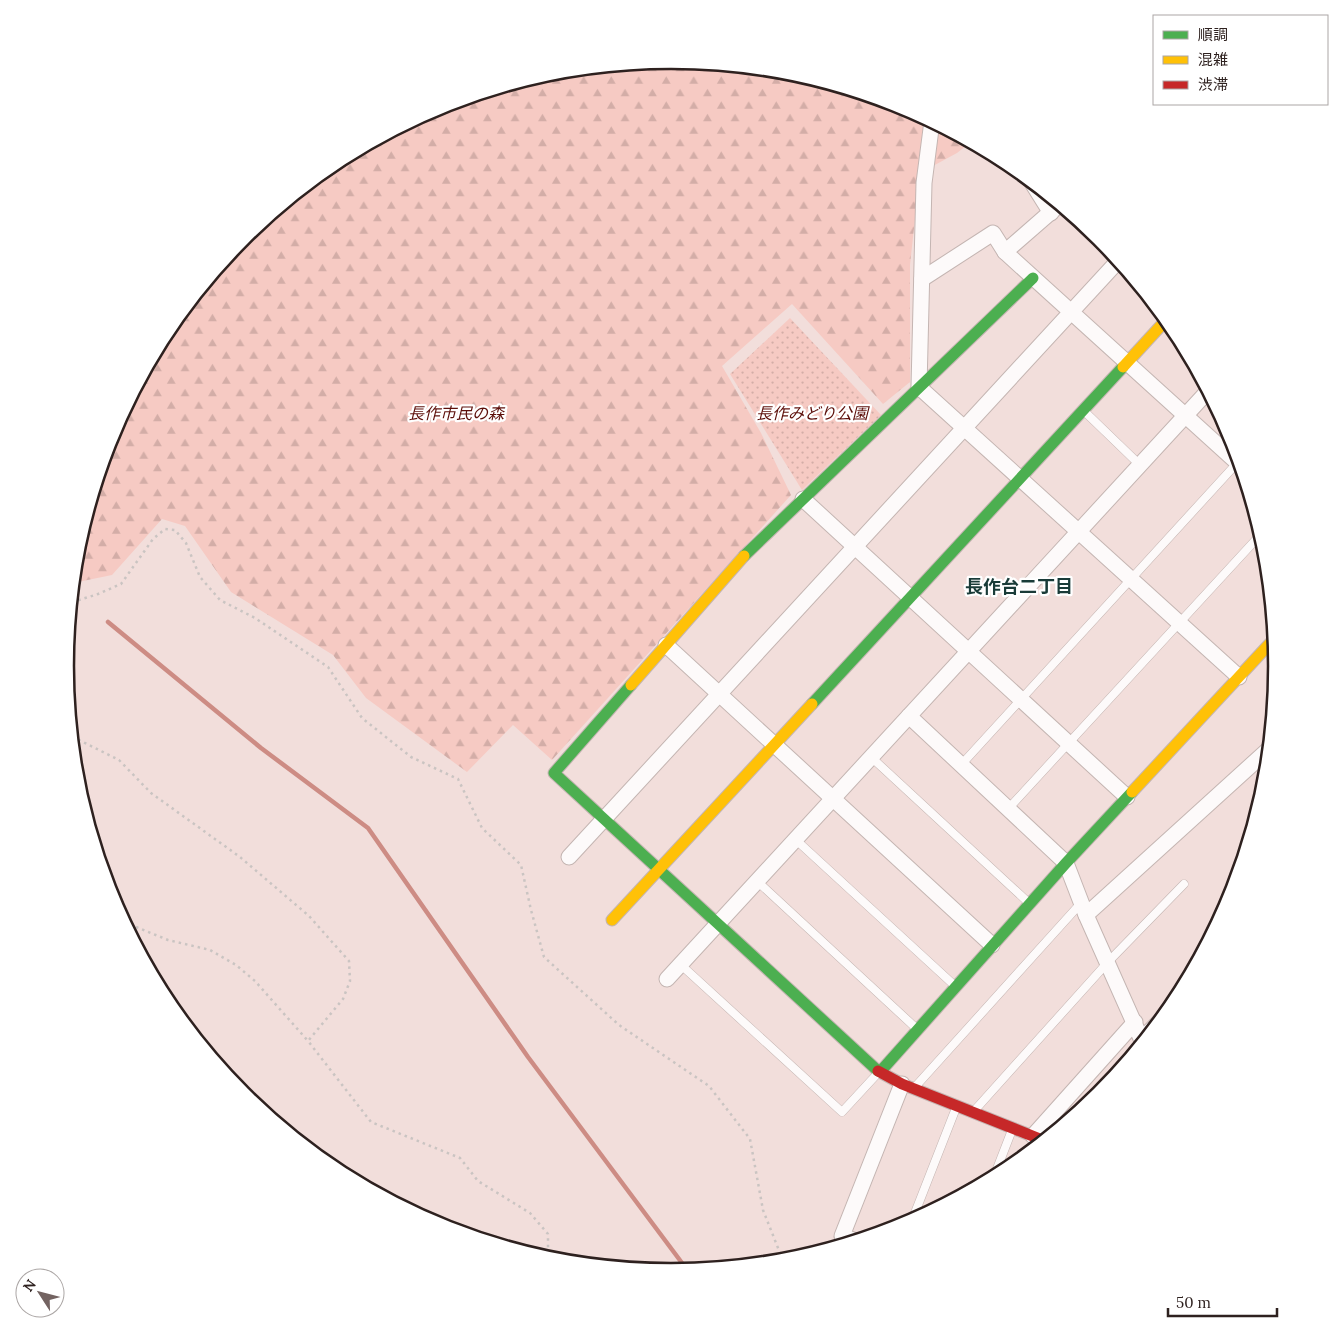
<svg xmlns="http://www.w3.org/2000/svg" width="1343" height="1333" viewBox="0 0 1343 1333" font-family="Lora,'Noto Sans JP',serif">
<defs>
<pattern id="forest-firs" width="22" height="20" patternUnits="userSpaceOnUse" patternTransform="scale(1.25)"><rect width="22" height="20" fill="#f6cac3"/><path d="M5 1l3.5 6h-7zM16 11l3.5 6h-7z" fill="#d3ada7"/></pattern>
<pattern id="park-dots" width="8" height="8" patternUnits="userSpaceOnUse" patternTransform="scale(1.25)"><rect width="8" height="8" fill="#f6cac3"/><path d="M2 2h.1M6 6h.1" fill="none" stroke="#d3ada7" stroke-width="1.8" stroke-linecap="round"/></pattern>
</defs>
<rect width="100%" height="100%" fill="#f2dedb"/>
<path fill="url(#forest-firs)" d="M 672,60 L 790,72 L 904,106 L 971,142 L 957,153 L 920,173 L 910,265 L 910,382 L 883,404 L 792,304 L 722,366 L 761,433 L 791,495 L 552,760 L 513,725 L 467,772 L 366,698 L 333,655 L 231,592 L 185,526 L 162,519 L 112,575 L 73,583 L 77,548 L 111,434 L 167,329 L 243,237 L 335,162 L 440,106 L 553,72 Z"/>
<path fill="url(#park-dots)" d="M 790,318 L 881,415 L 802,490 L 730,374 Z"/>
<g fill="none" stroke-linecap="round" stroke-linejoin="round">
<path stroke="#cd8c84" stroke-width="4.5" d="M 108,622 L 261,748 L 368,828 L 528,1057 L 685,1267 L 690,1271"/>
<g stroke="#c4b5b2" stroke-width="9">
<g id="lane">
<path d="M 1084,411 L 1140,465"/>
<path d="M 871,757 L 1029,903"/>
<path d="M 961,765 L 1238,462"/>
<path d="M 1008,809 L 1262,533"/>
<path d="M 795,839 L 954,985"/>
<path d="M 757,881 L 917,1029"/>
<path d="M 680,964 L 842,1112 L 878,1073"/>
<path d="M 915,1087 L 1081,903"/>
<path d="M 974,1111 L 1108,962 L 1184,884"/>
<path d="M 993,1179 L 1012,1130"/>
<path d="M 911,1223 L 956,1108"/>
</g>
</g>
<g stroke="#c4b5b2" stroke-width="17">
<g id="street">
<path d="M 932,121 L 924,183 L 919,387 L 1239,677"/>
<path d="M 1031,181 L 1051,213"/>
<path d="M 1005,252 L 1060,204"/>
<path d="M 922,279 L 993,233 L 1005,252 L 1241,466"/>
<path d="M 803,499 L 1127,797"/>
<path d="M 666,645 L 992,945"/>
<path d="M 909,716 L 1066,863 L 1086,915 L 1143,1043"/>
<path d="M 569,857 L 1119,260"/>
<path d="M 1086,915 L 1270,748"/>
<path d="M 667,979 L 1208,391"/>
<path d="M 1142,1039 L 1168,1013"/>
<path d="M 1033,1136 L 1135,1022"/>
<path d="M 856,1241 L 842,1236 L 902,1084"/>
</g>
</g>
<g stroke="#c4b5b2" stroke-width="13">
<g id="fast">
<path d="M 744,556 L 1033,278"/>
<path d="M 631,685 L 554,773 L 878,1071"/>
<path d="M 812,704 L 1123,367"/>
<path d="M 880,1072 L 1066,863 L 1132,792"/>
</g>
</g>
<g stroke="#c4b5b2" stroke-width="13">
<g id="slow">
<path d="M 1123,367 L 1167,319"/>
<path d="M 631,685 L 744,556"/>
<path d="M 1132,792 L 1275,638"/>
<path d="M 612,920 L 812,704"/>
</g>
</g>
<g stroke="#c4b5b2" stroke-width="13">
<path id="jam" d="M 878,1071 L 902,1084 L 1045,1141"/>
</g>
<g stroke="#cac4c2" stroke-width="2.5" stroke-dasharray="2.5 4" stroke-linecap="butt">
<path d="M 72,600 L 76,601 L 98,594 L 121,584 L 153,539 L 165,529 L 175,530 L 186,543 L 200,577 L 220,600 L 255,618 L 328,667 L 362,718 L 411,757 L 458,779 L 482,828 L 521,865 L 531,910 L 544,957 L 619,1025 L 709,1086 L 750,1139 L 763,1210 L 780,1253 L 790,1261"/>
<path d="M 72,738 L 77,739 L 119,760 L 151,793 L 240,857 L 309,916 L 349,961 L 350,981 L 343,999 L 308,1041 L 371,1122 L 460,1158 L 478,1181 L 530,1213 L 548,1234 L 548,1260"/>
<path d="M 124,922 L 168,940 L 210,950 L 236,965 L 255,981 L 308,1041"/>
</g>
<use href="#lane" stroke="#fdfafa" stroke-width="8"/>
<use href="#street" stroke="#fdfafa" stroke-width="15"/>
<use href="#fast" stroke="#4caf50" stroke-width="11"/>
<use href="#slow" stroke="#ffc107" stroke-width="11"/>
<use href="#jam" stroke="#c62828" stroke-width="11"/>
</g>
<g text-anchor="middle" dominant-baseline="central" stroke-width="4.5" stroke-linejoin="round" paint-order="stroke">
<g font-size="16" font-style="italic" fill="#5c0e09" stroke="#fff">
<text x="456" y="413">長作市民の森</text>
<text x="812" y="413">長作みどり公園</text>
</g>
<g font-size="18" font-weight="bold" fill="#193b38" stroke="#fff">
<text x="1019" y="586">長作台二丁目</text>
</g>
</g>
<path d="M0 0H1343V1333H0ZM74 666a597 597 0 1 1 1194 0a597 597 0 1 1-1194 0Z" fill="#fff" fill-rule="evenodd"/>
<path fill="none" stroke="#2e211f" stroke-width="2.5" d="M74 666a597 597 0 1 1 1194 0a597 597 0 1 1-1194 0Z"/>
<rect x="1153" y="15" width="175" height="90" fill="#ffffff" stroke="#aba6a5"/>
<rect x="1163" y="31" width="25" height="8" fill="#4caf50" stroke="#aba6a5"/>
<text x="1198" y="40" font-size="15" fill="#2e211f">順調</text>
<rect x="1163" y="56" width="25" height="8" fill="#ffc107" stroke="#aba6a5"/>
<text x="1198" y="65" font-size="15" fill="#2e211f">混雑</text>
<rect x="1163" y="81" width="25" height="8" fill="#c62828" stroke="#aba6a5"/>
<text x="1198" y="90" font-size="15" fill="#2e211f">渋滞</text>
<g transform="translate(40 1293) rotate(306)"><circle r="24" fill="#ffffff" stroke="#aba6a5"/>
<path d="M0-4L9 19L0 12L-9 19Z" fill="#736361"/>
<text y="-8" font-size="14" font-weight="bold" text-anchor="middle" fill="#2e211f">N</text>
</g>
<path d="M1168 1308v8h109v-8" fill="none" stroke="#2e211f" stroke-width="2.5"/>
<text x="1176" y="1308" font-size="15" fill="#2e211f" stroke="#ffffff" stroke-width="4" paint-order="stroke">50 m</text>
</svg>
